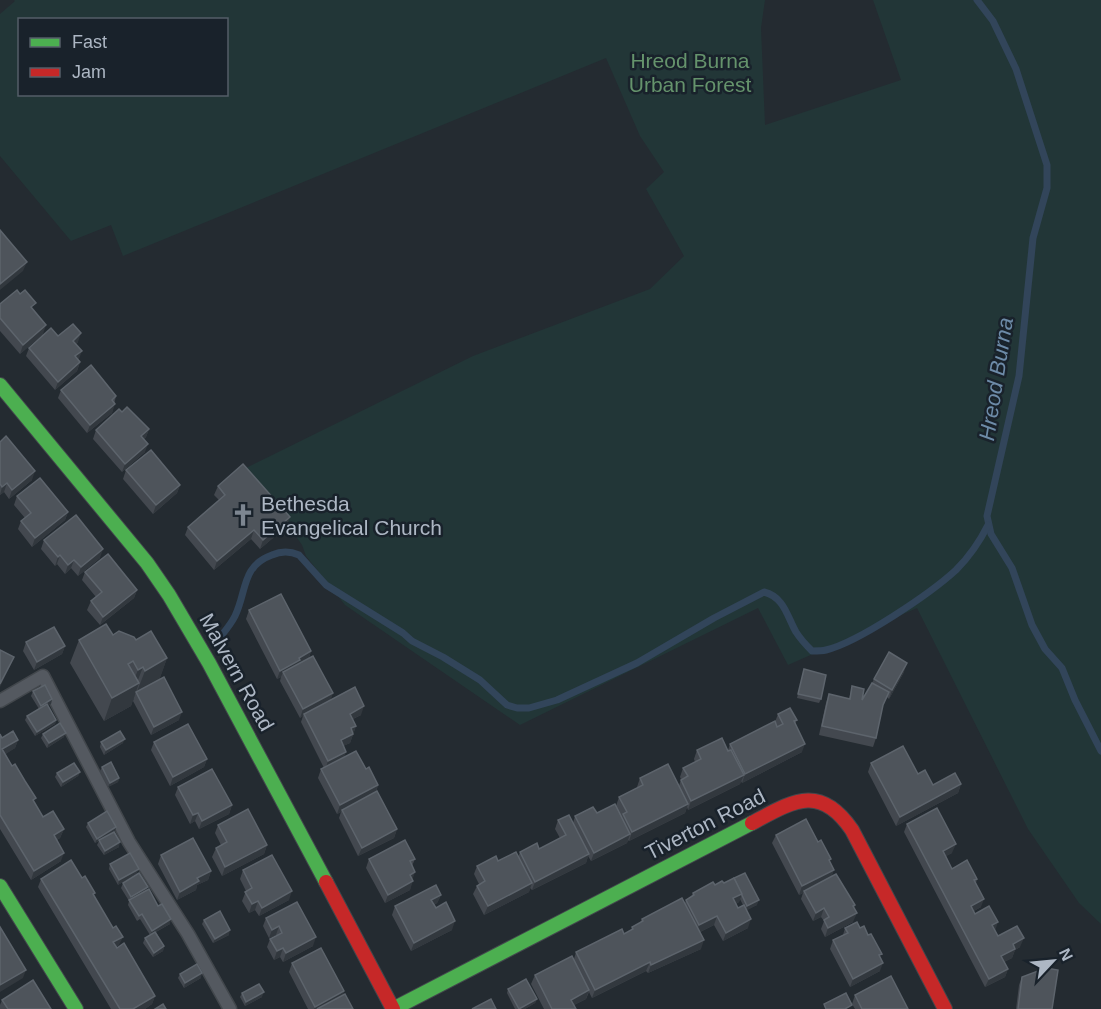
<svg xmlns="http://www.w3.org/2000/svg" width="1101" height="1009" viewBox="0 0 1101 1009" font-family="Arial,sans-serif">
<rect width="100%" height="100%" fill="#242b31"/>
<path fill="#223637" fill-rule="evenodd" d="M 14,0 L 765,0 L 761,28 L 765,125 L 901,80 L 873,0 L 1101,0 L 1101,924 L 1079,903 L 1028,829 L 917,608 L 788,665 L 758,608 L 520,725 L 345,605 L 306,556 L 302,545 L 281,515 L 242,470 L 473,356 L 650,289 L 684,256 L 646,189 L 664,172 L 640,136 L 606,58 L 123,256 L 111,225 L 71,241 L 0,156 L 0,14 L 15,1 ZM 20,20 L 226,20 L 226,94 L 20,94 Z"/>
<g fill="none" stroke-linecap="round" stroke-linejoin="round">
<g stroke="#32455a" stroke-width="7">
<path d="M 977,0 L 993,21 L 1016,69 L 1047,165 L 1047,188 L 1033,238 L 1019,376 L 987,516 L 991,534 L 1012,568 L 1032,625 L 1045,649 L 1062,668 L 1075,700 L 1101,751"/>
<path d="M 221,636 C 226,630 231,624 235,616 C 247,592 241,566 272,555 C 281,551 290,551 299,555 L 326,585 L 403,633 L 412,641 L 443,657 L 480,680 L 507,705 L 517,708 L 529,708 L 557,700 L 637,663 L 714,618 L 764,592 C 784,597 787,616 796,632 C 801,640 806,645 812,651 C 817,651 822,651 826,650 C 859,642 931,593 956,570 C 969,557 980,541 988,525"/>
</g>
<g stroke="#42474c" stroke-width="15">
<path id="lane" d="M 0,701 L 43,676 L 129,842 L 188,934 L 230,1009"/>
</g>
<g stroke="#42474c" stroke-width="16">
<g id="fast">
<path d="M 0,385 L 147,563 L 169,595 L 209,663 L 326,882"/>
<path d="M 0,886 L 76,1009"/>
<path d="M 393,1009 L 752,823"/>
</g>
</g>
<g stroke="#42474c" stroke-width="16">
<g id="jam">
<path d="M 752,823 C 793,801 820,783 852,830 L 945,1009"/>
<path d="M 326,882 L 393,1009"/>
</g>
</g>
<use href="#lane" stroke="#545960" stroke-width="12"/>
<use href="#fast" stroke="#4caf50" stroke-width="14"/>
<use href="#jam" stroke="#c62828" stroke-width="14"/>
</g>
<g fill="#43484f" fill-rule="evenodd">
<path d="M 0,304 L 33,310 L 43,334 L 20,354 L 0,331 Z"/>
<path d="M 58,336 L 78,342 L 76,344 L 78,360 L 80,362 L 77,371 L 55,390 L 26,356 L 29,348 Z"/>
<path d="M 61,390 L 116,396 L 112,413 L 87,433 L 58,398 Z"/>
<path d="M 122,412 L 149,429 L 146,437 L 144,439 L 145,452 L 122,472 L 93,439 L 96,430 Z"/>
<path d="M 0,442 L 32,480 L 9,499 L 4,492 L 0,495 Z"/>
<path d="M 126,470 L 180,485 L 177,493 L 153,514 L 123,479 Z"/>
<path d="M 218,486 L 287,526 L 260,549 L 251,539 L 214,570 L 185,535 L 188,527 L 219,500 L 214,495 Z"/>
<path d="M 17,496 L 68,512 L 65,520 L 32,547 L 18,529 L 21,521 L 25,518 L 14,505 Z"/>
<path d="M 44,540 L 100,558 L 78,576 L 71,568 L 65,574 L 57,564 L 55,566 L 41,549 Z"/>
<path d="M 85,572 L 137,590 L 134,598 L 100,625 L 87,610 L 91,601 L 96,597 L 82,580 Z"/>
<path d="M 249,610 L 311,651 L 309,658 L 333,693 L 330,700 L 361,715 L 353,719 L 356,726 L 350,743 L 343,746 L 344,757 L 366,769 L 378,785 L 376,792 L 397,829 L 394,838 L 358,856 L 339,818 L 341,812 L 337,814 L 318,778 L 321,769 L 324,768 L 301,722 L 303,716 L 300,718 L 280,681 L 281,677 L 277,679 L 246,619 Z"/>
<path d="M 113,635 L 136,640 L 167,658 L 159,680 L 179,720 L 151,735 L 133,701 L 135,693 L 131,706 L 104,721 L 70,663 L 79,640 Z"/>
<path d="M 26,642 L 65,646 L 62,654 L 34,670 L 23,651 Z"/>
<path d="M 804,669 L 821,699 L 819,703 L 797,698 Z"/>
<path d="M 904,672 L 889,699 L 887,697 L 882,708 L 876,738 L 873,747 L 819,735 L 826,703 L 829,694 L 849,699 L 852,686 L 862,700 L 872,683 L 874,679 Z"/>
<path d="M 33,691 L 52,699 L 51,704 L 47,706 L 56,720 L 55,724 L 35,736 L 25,720 L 27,716 L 39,709 L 31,696 Z"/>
<path d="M 778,714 L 797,720 L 795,724 L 802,752 L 742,783 L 741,781 L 740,784 L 688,810 L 687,807 L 685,813 L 629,841 L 628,840 L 627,843 L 591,861 L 588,856 L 586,863 L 532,890 L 530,888 L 529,892 L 484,915 L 473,894 L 477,886 L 479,884 L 474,874 L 477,866 L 518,857 L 520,852 L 539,849 L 560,838 L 555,829 L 558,820 L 573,823 L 575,816 L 597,813 L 622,818 L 616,806 L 619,797 L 637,788 L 637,787 L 640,778 L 679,786 L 681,779 L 680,777 L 683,768 L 695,762 L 694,759 L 697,750 L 728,750 L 730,744 L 775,722 Z"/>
<path d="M 0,734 L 2,738 L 18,740 L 15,748 L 5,754 L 43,817 L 64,829 L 60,838 L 57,840 L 61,861 L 31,880 L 0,829 Z"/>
<path d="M 43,734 L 64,737 L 47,748 L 41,738 Z"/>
<path d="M 101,742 L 123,743 L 104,755 L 100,747 Z"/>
<path d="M 154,742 L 207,759 L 204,767 L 170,786 L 151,750 Z"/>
<path d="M 871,763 L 918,774 L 933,785 L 961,784 L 958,793 L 896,826 L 868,772 Z"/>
<path d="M 102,767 L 119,778 L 118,782 L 108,787 L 100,771 Z"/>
<path d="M 80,772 L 78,776 L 61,787 L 55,777 L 57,773 Z"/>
<path d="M 178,787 L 232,805 L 229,814 L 199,829 L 195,821 L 190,824 L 175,795 Z"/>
<path d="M 88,823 L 115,832 L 119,847 L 104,855 L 97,845 L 99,841 L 95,843 L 86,827 Z"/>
<path d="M 907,824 L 952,853 L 946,856 L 952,869 L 977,879 L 976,883 L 981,907 L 974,911 L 975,914 L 995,930 L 998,936 L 1020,947 L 1015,950 L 1012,958 L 1004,962 L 1008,969 L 1005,977 L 985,987 L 904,832 Z"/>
<path d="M 218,825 L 267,845 L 264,854 L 222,876 L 212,857 L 216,848 L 221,845 L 215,833 Z"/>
<path d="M 776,835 L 818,842 L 830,862 L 832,876 L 855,905 L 854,908 L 853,922 L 825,937 L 821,929 L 824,921 L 821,917 L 813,921 L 801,899 L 803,893 L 799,895 L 772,843 Z"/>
<path d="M 161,855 L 211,871 L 208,880 L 197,885 L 196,890 L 177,900 L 158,864 Z"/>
<path d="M 369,859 L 415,859 L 412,866 L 412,880 L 410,890 L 385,903 L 366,868 Z"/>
<path d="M 110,864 L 137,873 L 118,885 L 109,869 Z"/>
<path d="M 243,870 L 289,900 L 259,916 L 255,910 L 249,913 L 242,901 L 246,891 L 240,879 Z"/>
<path d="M 41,879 L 94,896 L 119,945 L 116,947 L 155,996 L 152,1004 L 145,1009 L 111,1009 L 38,887 Z"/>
<path d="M 123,883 L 147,890 L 170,924 L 156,932 L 164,946 L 163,951 L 153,957 L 143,943 L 145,938 L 150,935 L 140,919 L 137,921 L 128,905 L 129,901 L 121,888 Z"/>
<path d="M 724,883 L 757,905 L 746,910 L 748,928 L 723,941 L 714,925 L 700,932 L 701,949 L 648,973 L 646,971 L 592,998 L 589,992 L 586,999 L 574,1005 L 576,1009 L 544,1009 L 531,984 L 535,975 L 574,959 L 576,952 L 631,931 L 632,927 L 640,923 L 642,919 L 685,903 L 686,900 L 691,897 L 693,893 L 715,885 ZM 740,899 L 743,905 L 738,908 L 736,904 L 739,902 Z"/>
<path d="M 441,895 L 437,903 L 434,905 L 452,930 L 411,951 L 392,915 L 395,906 Z"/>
<path d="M 266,918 L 313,946 L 283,962 L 280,957 L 274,960 L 267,947 L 270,939 L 276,936 L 276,935 L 269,938 L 263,926 Z"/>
<path d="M 204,920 L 229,935 L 213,943 L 202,924 Z"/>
<path d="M 845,928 L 860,928 L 868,935 L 880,957 L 880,971 L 850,987 L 830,949 L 833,940 L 843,935 Z"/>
<path d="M 292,963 L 344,991 L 343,995 L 353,1009 L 308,1009 L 289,972 Z"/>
<path d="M 180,974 L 201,978 L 184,988 L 178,978 Z"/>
<path d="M 1022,977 L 1052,1009 L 1016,1009 L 1019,985 Z"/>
<path d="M 508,989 L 537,999 L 535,1003 L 525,1009 L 515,1009 L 507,993 Z"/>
<path d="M 242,993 L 262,997 L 245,1006 L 240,997 Z"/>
<path d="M 855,995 L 908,1009 L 855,1009 L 852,1004 Z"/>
<path d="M 2,1000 L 51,1009 L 0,1009 L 0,1005 Z"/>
</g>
<g fill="#32383e">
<path d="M 27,262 L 23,271 L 0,290 L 0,284 Z"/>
<path d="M 46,325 L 43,334 L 20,354 L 23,345 Z"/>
<path d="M 81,333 L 78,342 L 70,349 L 73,341 Z"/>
<path d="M 82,351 L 79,359 L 72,365 L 75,356 Z"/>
<path d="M 80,362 L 77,371 L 55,390 L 58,382 Z"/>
<path d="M 115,404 L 112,413 L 87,433 L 90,425 Z"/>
<path d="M 149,429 L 146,437 L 138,445 L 141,436 Z"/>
<path d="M 148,444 L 145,452 L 122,472 L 125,464 Z"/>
<path d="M 35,471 L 32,480 L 9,499 L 12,490 Z"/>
<path d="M 7,483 L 4,492 L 0,495 L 2,487 Z"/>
<path d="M 180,485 L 177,493 L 153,514 L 156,505 Z"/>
<path d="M 68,512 L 65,520 L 32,547 L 35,538 Z"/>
<path d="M 290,517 L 287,526 L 260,549 L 263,540 Z"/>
<path d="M 254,530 L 251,539 L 214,570 L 217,561 Z"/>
<path d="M 103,549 L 100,558 L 78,576 L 81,567 Z"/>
<path d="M 60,555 L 57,564 L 55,566 L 58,557 Z"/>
<path d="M 74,560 L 71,568 L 65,574 L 68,565 Z"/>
<path d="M 137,590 L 134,598 L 100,625 L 103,617 Z"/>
<path d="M 65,646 L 62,654 L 34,670 L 37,662 Z"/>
<path d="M 311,651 L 308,660 L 283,672 L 281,677 L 277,679 L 280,671 L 299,658 Z"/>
<path d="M 14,657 L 10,666 L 0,687 L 0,684 Z"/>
<path d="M 167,658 L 159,681 L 136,694 L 145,671 Z"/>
<path d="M 907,663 L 904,672 L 889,699 L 892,690 Z"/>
<path d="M 143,667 L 136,685 L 139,683 L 131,706 L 104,721 L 112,698 L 131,687 L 138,670 Z"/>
<path d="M 333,693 L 330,702 L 304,714 L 303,716 L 300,718 L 303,709 Z"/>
<path d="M 52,699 L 51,704 L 39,710 L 41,706 Z"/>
<path d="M 364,706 L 361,715 L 346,722 L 350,714 Z"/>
<path d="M 182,712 L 179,720 L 151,735 L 154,727 Z"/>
<path d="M 56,720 L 55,724 L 35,736 L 37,732 Z"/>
<path d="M 356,726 L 350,743 L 337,749 L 341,740 L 351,728 Z"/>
<path d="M 66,733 L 64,737 L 47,748 L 49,743 Z"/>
<path d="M 125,739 L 123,743 L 104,755 L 106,750 Z"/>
<path d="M 18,740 L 15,748 L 0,758 L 2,749 Z"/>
<path d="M 805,744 L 802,752 L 742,783 L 745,774 Z"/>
<path d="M 346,752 L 343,761 L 325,770 L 328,761 Z"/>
<path d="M 207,759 L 204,767 L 170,786 L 173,777 Z"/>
<path d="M 80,772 L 78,776 L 61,787 L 63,782 Z"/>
<path d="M 744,775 L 740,784 L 688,810 L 691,801 Z"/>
<path d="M 119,778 L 118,782 L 108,787 L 110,783 Z"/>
<path d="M 961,784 L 958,793 L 896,826 L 900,817 Z"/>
<path d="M 378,785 L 375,794 L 342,810 L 341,812 L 337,814 L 340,805 Z"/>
<path d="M 688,804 L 685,813 L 629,841 L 632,832 Z"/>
<path d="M 232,805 L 229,814 L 199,829 L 202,821 Z"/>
<path d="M 198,813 L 195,821 L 190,824 L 193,815 Z"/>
<path d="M 116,827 L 115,832 L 95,843 L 97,839 Z"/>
<path d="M 64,829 L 60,838 L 51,843 L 54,835 Z"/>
<path d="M 397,829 L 394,838 L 358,856 L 362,848 Z"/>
<path d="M 630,834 L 627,843 L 591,861 L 594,853 Z"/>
<path d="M 120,842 L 119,847 L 104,855 L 105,851 Z"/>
<path d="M 956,844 L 952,853 L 940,859 L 943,851 Z"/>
<path d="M 267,845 L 264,854 L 222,876 L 225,867 Z"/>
<path d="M 64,853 L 61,861 L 31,880 L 34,871 Z"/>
<path d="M 589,854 L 586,863 L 532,890 L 535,882 Z"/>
<path d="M 139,869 L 137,873 L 118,885 L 119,880 Z"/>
<path d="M 834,870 L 831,879 L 804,891 L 803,893 L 799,895 L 802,886 Z"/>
<path d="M 211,871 L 208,880 L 197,885 L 196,890 L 177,900 L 180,892 L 197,878 Z"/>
<path d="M 415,872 L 412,881 L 410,875 Z"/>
<path d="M 413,881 L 410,890 L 385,903 L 388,895 Z"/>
<path d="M 532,883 L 529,892 L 484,915 L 488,906 Z"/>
<path d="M 148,887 L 146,891 L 129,902 L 131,897 Z"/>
<path d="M 292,891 L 289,900 L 259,916 L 262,908 Z"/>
<path d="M 742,894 L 739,902 L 730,907 L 733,898 Z"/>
<path d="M 441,895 L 437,903 L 428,908 L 431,900 Z"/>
<path d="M 984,899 L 981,907 L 968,914 L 971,906 Z"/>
<path d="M 759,900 L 757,905 L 746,911 L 747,906 Z"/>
<path d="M 258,901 L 255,910 L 249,913 L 252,904 Z"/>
<path d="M 824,908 L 821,917 L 813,921 L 816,913 Z"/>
<path d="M 857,913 L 853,922 L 825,937 L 828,928 Z"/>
<path d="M 717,916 L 714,925 L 696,934 L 699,925 Z"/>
<path d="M 171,919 L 170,924 L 150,935 L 152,931 Z"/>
<path d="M 751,919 L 748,928 L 723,941 L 726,933 Z"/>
<path d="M 455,921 L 452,930 L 411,951 L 414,943 Z"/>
<path d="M 998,922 L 995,931 L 992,925 Z"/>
<path d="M 279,926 L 276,935 L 269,938 L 272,930 Z"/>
<path d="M 230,930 L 229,935 L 213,943 L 215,939 Z"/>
<path d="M 123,937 L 119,945 L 110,951 L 113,942 Z"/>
<path d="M 316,937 L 313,946 L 283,962 L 286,953 Z"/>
<path d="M 1024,938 L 1020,947 L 1015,950 L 1012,958 L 998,965 L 1001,956 L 1013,944 Z"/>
<path d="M 704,940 L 701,949 L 648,973 L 651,965 Z"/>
<path d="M 164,946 L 163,951 L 153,957 L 154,953 Z"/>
<path d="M 283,948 L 280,957 L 274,960 L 277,951 Z"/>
<path d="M 650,962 L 646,971 L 592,998 L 595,990 Z"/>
<path d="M 883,963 L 880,971 L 850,987 L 853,979 Z"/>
<path d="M 1008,969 L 1005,977 L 985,987 L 989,979 Z"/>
<path d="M 26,970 L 23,978 L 0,992 L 0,985 Z"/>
<path d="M 202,973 L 201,978 L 184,988 L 185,983 Z"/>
<path d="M 589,990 L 586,999 L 568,1008 L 571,1000 Z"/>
<path d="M 344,991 L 341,1000 L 324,1009 L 314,1009 L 315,1007 Z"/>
<path d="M 264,992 L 262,997 L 245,1006 L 246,1002 Z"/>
<path d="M 155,996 L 152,1004 L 145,1009 L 133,1009 Z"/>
<path d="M 537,999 L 535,1003 L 525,1009 L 519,1009 Z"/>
</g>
<g fill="#4e545b" stroke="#5d646c" stroke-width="1.5">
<path d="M 0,230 L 27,262 L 0,284 Z"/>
<path d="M 17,290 L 20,294 L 25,290 L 36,303 L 31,307 L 46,325 L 23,345 L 0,318 L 0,304 Z"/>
<path d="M 73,324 L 81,333 L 73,341 L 82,351 L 75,356 L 80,362 L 58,382 L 29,348 L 51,328 L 58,336 Z"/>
<path d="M 91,365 L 116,396 L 112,400 L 115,404 L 90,425 L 61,390 Z"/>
<path d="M 127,407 L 149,429 L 141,436 L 148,444 L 125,464 L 96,430 L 119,409 L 122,412 Z"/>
<path d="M 6,436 L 35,471 L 12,490 L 7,483 L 2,487 L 0,484 L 0,442 Z"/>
<path d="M 151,450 L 180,485 L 156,505 L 126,470 Z"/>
<path d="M 243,464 L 290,517 L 263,540 L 254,530 L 217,561 L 188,527 L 225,495 L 218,486 Z"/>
<path d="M 40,478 L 68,512 L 35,538 L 21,521 L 31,513 L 17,496 Z"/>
<path d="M 76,515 L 103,549 L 81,567 L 74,560 L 68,565 L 60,555 L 58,557 L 44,540 Z"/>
<path d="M 108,554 L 137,590 L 103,617 L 91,601 L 102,592 L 85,572 Z"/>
<path d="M 281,594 L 311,651 L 299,658 L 300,660 L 280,671 L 249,610 Z"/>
<path d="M 106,624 L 113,635 L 119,631 L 134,637 L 136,640 L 151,631 L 167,658 L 145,671 L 143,667 L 138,670 L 133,661 L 128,664 L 139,683 L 112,698 L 79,640 Z"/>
<path d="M 54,627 L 65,646 L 37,662 L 26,642 Z"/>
<path d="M 0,650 L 14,657 L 0,684 Z"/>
<path d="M 889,652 L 907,663 L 892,690 L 874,679 Z"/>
<path d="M 313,656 L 333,693 L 303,709 L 283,672 Z"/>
<path d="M 804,669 L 826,675 L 821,699 L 798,694 Z"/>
<path d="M 164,677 L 182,712 L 154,727 L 136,692 Z"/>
<path d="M 872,683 L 889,692 L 883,705 L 876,738 L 822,726 L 829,694 L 850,699 L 852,686 L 864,689 L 862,700 Z"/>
<path d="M 45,685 L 52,699 L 41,706 L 33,691 Z"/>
<path d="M 355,687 L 364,706 L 350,714 L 356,726 L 351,728 L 353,734 L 341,740 L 346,752 L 328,761 L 304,714 Z"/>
<path d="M 47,704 L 56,720 L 37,732 L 27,716 Z"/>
<path d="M 790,708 L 797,720 L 794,721 L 805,744 L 745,774 L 730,744 L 775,721 L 777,727 L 783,724 L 778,714 Z"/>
<path d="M 60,723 L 66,733 L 49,743 L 43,734 Z"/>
<path d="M 188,724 L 207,759 L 173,777 L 154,742 Z"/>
<path d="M 13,731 L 18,740 L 2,749 L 12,766 L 15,764 L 25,781 L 36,798 L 33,800 L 43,817 L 53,811 L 64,829 L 54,835 L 64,853 L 34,871 L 0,815 L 0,734 L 2,738 Z"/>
<path d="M 120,731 L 125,739 L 106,750 L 101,742 Z"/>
<path d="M 722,738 L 728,751 L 731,750 L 744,775 L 691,801 L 681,780 L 688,776 L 683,768 L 701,759 L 697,750 Z"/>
<path d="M 903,746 L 918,774 L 925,770 L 933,785 L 955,773 L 961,784 L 900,817 L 871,763 Z"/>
<path d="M 356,751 L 366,769 L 369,767 L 378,785 L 340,805 L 321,769 Z"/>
<path d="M 111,762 L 119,778 L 110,783 L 102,767 Z"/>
<path d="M 74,763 L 80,772 L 63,782 L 57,773 Z"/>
<path d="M 668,764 L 688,804 L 632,832 L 623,814 L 627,812 L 619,797 L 643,785 L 640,778 Z"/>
<path d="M 212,769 L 232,805 L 202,821 L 198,813 L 193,815 L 178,787 Z"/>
<path d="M 377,791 L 397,829 L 362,848 L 342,810 Z"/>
<path d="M 615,804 L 630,834 L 594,853 L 575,816 L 593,807 L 597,813 Z"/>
<path d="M 937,808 L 956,844 L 943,851 L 952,869 L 967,860 L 977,879 L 974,880 L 984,899 L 971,906 L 975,914 L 989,906 L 998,922 L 992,925 L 998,936 L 1017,926 L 1024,938 L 1013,944 L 1015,949 L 1001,956 L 1008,969 L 989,979 L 907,824 Z"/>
<path d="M 248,809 L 267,845 L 225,867 L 216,848 L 227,842 L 218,825 Z"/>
<path d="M 107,811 L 116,827 L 97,839 L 88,823 Z"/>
<path d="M 569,815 L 589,854 L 535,882 L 520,852 L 537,843 L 539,849 L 566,835 L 558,820 Z"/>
<path d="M 806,819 L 818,842 L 821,840 L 831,859 L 829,860 L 834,870 L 802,886 L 776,835 Z"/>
<path d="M 114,832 L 120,842 L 105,851 L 99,840 Z"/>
<path d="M 193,838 L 211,871 L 197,878 L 199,881 L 180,892 L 161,855 Z"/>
<path d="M 405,840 L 415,859 L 410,861 L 415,872 L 410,875 L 413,881 L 388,895 L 369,859 Z"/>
<path d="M 516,852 L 532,883 L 488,906 L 477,886 L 485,881 L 477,866 L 496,856 L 498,861 Z"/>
<path d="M 130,853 L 139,869 L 119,880 L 110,864 Z"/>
<path d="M 272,855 L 292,891 L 262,908 L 258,901 L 252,904 L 245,892 L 252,888 L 243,870 Z"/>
<path d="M 71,860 L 82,878 L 85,876 L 95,893 L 93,894 L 113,928 L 116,926 L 123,937 L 113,942 L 117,948 L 124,943 L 155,996 L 133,1009 L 120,1009 L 41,879 Z"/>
<path d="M 139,873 L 148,887 L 131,897 L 123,883 Z"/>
<path d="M 745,873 L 759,900 L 747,906 L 734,878 Z"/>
<path d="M 836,874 L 855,905 L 853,906 L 857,913 L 828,928 L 824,920 L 829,917 L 824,908 L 816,913 L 804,891 Z"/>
<path d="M 734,878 L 742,894 L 733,898 L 738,908 L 744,905 L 751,919 L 726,933 L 717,916 L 699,925 L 686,900 L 694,895 L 693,893 L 713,882 L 715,885 L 722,881 L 724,883 Z"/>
<path d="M 436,885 L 441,895 L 431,900 L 436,908 L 446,902 L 455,921 L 414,943 L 395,906 Z"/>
<path d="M 149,889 L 158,906 L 162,904 L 171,919 L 152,931 L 142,914 L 139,916 L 129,900 Z"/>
<path d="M 682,898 L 704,940 L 651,965 L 650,962 L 595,990 L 576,952 L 622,929 L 624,934 L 633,929 L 632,927 L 643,921 L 642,919 Z"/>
<path d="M 297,902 L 316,937 L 286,953 L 283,948 L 277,951 L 270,939 L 282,933 L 279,926 L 272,930 L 266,918 Z"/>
<path d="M 220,911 L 230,930 L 215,939 L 204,920 Z"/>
<path d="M 857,922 L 860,928 L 864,926 L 868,935 L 871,934 L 882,954 L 879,955 L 883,963 L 853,979 L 833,940 L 848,933 L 845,928 Z"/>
<path d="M 0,927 L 26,970 L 0,985 Z"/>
<path d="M 155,932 L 164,946 L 154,953 L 145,938 Z"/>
<path d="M 321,948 L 344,991 L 315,1007 L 292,963 Z"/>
<path d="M 572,956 L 589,990 L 571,1000 L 576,1009 L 552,1009 L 535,975 Z"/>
<path d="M 197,964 L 202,973 L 185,983 L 180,974 Z"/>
<path d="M 1046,968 L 1058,970 L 1052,1009 L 1018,1009 L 1022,977 Z"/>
<path d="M 891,976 L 908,1009 L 862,1009 L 855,995 Z"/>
<path d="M 526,979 L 537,999 L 519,1009 L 508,989 Z"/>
<path d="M 33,980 L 51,1009 L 8,1009 L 2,1000 Z"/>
<path d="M 259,984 L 264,992 L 246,1002 L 242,993 Z"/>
<path d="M 846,993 L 852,1005 L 845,1009 L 826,1009 L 824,1004 Z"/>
<path d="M 345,994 L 353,1009 L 317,1009 Z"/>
<path d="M 491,999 L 496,1009 L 472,1009 Z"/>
<path d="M 163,1004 L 166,1009 L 155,1009 Z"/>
</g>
<defs>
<g id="church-bare" transform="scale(1.8)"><path d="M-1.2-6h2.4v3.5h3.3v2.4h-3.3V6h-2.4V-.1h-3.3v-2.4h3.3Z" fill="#7d8691" stroke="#19222b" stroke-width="2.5" paint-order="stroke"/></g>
</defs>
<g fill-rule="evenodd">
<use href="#church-bare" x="243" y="515"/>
</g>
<g text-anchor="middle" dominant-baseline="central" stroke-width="5" stroke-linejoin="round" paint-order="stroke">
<g font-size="21" fill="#65936c" stroke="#19222b">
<text x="690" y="60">Hreod Burna<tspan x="690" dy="24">Urban Forest</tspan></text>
</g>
<g font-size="21" fill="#adb7c4" stroke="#19222b" text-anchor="start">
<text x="261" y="503">Bethesda<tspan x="261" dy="24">Evangelical Church</tspan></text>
</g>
<g font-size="21" fill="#adb7c4" stroke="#19222b">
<text transform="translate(237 672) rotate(61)">Malvern Road</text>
<text transform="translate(705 824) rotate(-27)">Tiverton Road</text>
</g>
<g font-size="22" font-style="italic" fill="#6d8ba8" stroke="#19222b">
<text transform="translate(996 379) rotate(-81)">Hreod Burna</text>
</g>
</g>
<rect x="18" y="18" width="210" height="78" fill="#19222b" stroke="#545e68" stroke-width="1.5"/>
<rect x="30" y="38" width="30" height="9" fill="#4caf50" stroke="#545e68" stroke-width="1.5"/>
<text x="72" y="48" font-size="18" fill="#adb7c4">Fast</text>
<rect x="30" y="68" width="30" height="9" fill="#c62828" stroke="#545e68" stroke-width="1.5"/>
<text x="72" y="78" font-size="18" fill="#adb7c4">Jam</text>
<g transform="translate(1053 961) rotate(64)" stroke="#19222b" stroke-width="4.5" paint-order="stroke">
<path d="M0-4.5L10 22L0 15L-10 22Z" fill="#adb7c4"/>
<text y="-9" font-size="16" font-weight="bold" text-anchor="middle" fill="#adb7c4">N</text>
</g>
</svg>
